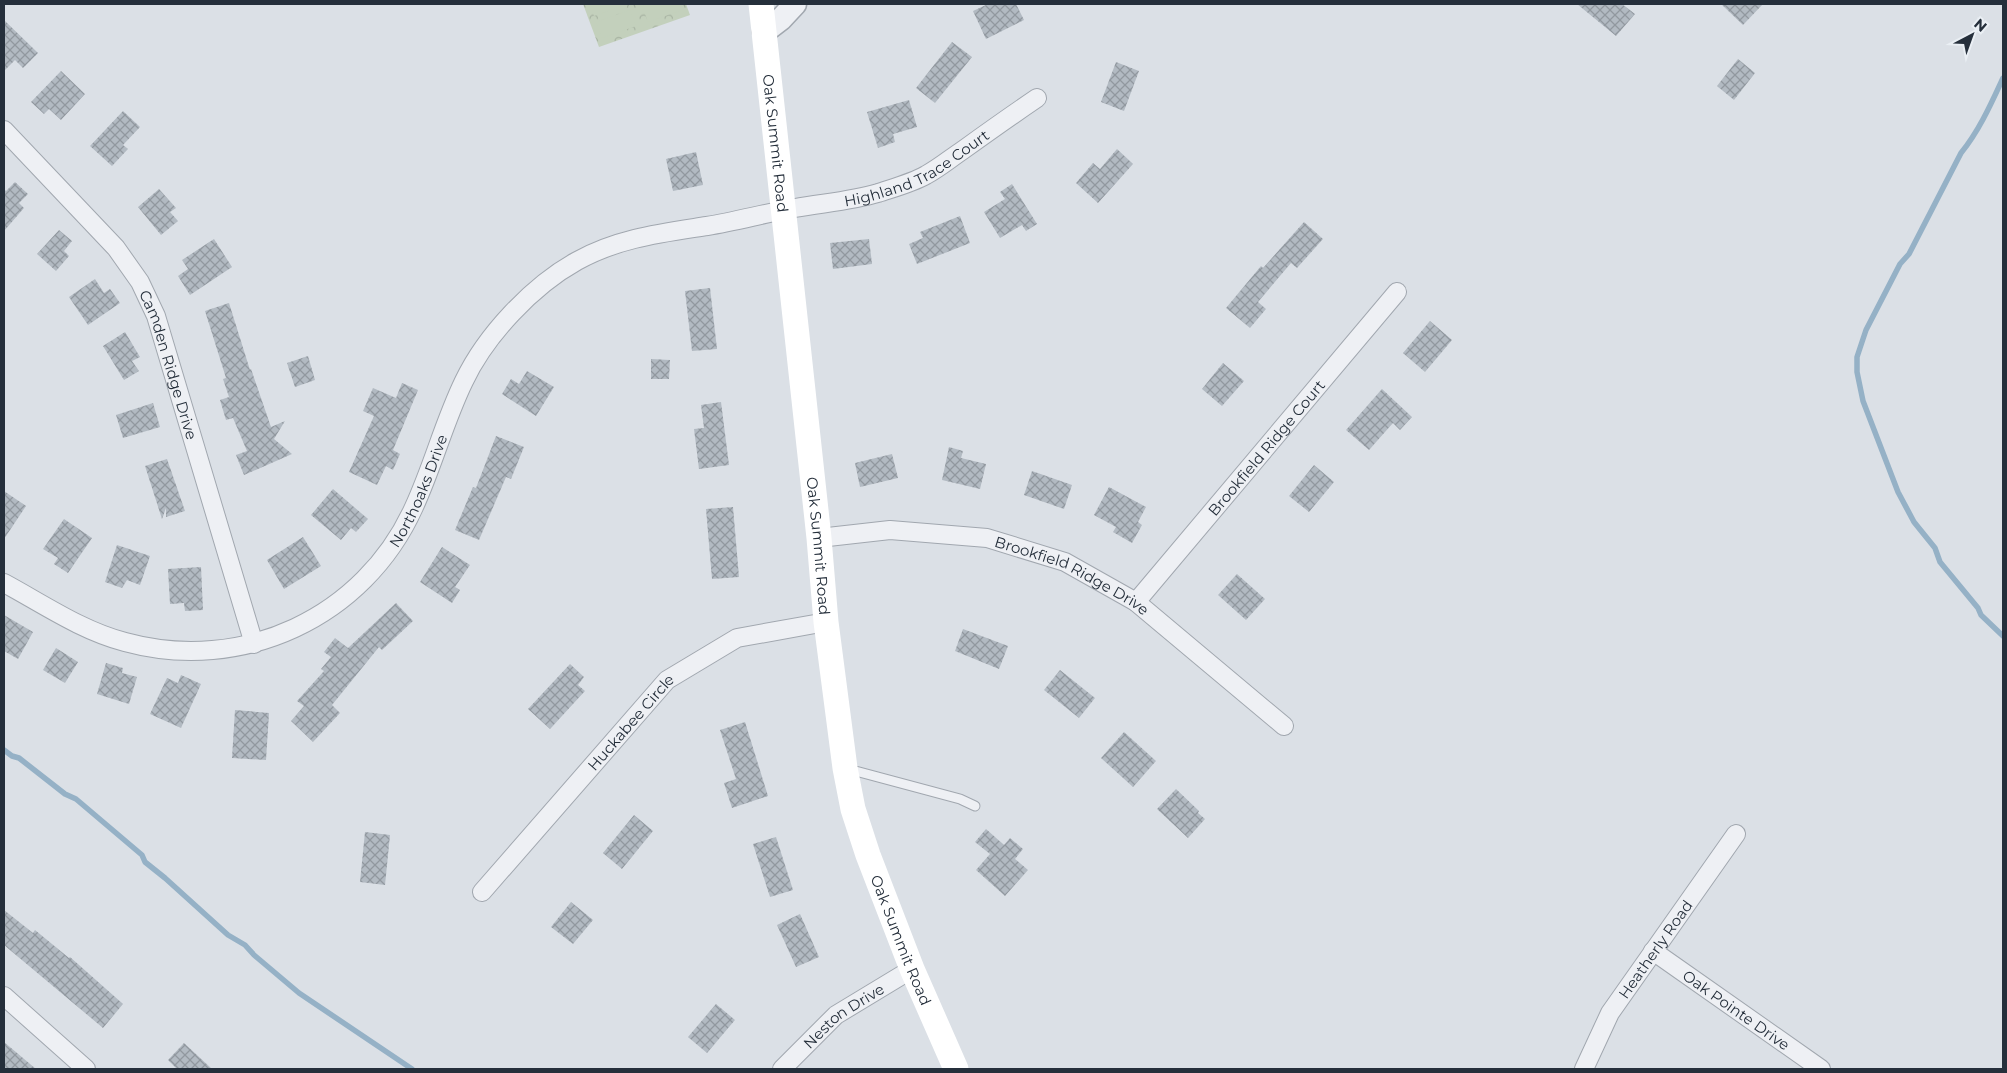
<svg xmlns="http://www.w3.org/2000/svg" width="2007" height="1073" viewBox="0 0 2007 1073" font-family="Montserrat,sans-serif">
<defs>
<pattern id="park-crowns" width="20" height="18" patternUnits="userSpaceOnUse" patternTransform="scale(1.25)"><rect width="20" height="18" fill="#c3d0bc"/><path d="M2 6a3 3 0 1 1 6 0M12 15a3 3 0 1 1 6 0" fill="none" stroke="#a7b3a2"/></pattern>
<pattern id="building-cross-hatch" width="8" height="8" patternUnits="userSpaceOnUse" patternTransform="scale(1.25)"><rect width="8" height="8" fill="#b2bac2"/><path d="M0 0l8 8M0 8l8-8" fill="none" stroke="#91989f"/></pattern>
</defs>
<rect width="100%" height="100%" fill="#dbe0e6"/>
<path fill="url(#park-crowns)" d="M 583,4 L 686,4 L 690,15 L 599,47 Z"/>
<g fill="#c3d0bc">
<path d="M 590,4 L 628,4 L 594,16 Z"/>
<path d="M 649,4 L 680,4 L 682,10 L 648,22 L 642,6 Z"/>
<path d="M 630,10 L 636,26 L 602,38 L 596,22 Z"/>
</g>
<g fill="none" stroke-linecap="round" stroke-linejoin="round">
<g stroke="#95b1c6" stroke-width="5.5">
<path d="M 2003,78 C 1991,104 1979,131 1961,153 L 1909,254 L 1900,264 L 1866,330 L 1857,357 L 1857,372 L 1863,401 L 1898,492 L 1914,522 L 1935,548 L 1940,562 L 1978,608 L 1981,615 L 2003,636"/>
<path d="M 4,750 L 12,756 L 19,758 L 65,794 L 76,799 L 142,855 L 145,862 L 165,878 L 228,935 L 245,945 L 254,955 L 299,993 L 412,1069"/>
</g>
</g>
<g fill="url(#building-cross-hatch)">
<path d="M 988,4 L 1016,4 L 1024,20 L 986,39 L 973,11 Z"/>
<path d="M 1577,4 L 1622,4 L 1635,14 L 1616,36 Z"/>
<path d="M 1721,4 L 1763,4 L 1743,25 Z"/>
<path d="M 4,20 L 38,53 L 23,68 L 15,60 L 4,71 Z"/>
<path d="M 952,42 L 972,57 L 935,103 L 916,88 Z"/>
<path d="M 1738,59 L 1755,73 L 1734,100 L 1717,86 Z"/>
<path d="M 1116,62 L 1139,71 L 1124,111 L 1101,102 Z"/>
<path d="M 61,71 L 85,94 L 61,120 L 49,109 L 44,114 L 31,102 Z"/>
<path d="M 909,100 L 917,127 L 893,134 L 895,142 L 878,148 L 867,112 Z"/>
<path d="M 123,111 L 140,127 L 123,145 L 128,149 L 112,166 L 90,146 Z"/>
<path d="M 1117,149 L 1133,164 L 1098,203 L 1076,183 L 1093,163 L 1100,169 Z"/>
<path d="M 696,152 L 703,185 L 673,191 L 666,159 Z"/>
<path d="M 15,182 L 28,194 L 19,203 L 24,208 L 4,231 L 4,189 L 6,191 Z"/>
<path d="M 1012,184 L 1037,224 L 1026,231 L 1022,225 L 1000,238 L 984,212 L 1005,199 L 1000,192 Z"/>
<path d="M 159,189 L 176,208 L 170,212 L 178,221 L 161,235 L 138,207 Z"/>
<path d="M 960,216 L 970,243 L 917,264 L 909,244 L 923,238 L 920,232 Z"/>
<path d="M 1304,222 L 1323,239 L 1297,268 L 1291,263 L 1258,302 L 1266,309 L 1250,328 L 1226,308 L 1261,266 L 1263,268 Z"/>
<path d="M 59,230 L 72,241 L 64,251 L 69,256 L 56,271 L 37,254 Z"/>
<path d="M 214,239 L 232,267 L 190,295 L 178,276 L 188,269 L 182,260 Z"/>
<path d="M 869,239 L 872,264 L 833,269 L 830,243 Z"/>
<path d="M 95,279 L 104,293 L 110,289 L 120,303 L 88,325 L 69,297 Z"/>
<path d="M 710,288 L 717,349 L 692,351 L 685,291 Z"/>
<path d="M 229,303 L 250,370 L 251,369 L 271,427 L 285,421 L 274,439 L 292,454 L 244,475 L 236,455 L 247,451 L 233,418 L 226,420 L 220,400 L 229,397 L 223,379 L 226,378 L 205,311 Z"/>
<path d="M 1430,321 L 1452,340 L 1425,372 L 1403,353 Z"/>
<path d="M 125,332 L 140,357 L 132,361 L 139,371 L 124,380 L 103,346 Z"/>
<path d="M 308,356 L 315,380 L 295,387 L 287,363 Z"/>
<path d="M 651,359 L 670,360 L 669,379 L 651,379 Z"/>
<path d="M 1223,363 L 1244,381 L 1222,406 L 1202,389 Z"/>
<path d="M 527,371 L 554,387 L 536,416 L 502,394 L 511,379 L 519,384 Z"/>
<path d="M 402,383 L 418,390 L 393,450 L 400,454 L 393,470 L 386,466 L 377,485 L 349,472 L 374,416 L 363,411 L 373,388 L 396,398 Z"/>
<path d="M 1382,389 L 1412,417 L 1400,430 L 1393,423 L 1369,450 L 1346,430 Z"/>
<path d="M 721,402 L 729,465 L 699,469 L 694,429 L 704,428 L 701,405 Z"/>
<path d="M 153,403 L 160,427 L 123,438 L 116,415 Z"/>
<path d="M 496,436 L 524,447 L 511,479 L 506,477 L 479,540 L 455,530 L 473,487 L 476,488 Z"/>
<path d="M 949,447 L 963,451 L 961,458 L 986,464 L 980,489 L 942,480 Z"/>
<path d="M 892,454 L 898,478 L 860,487 L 855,463 Z"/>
<path d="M 167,459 L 185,511 L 166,517 L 166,508 L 162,519 L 145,466 Z"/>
<path d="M 1314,465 L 1334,482 L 1309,512 L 1289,496 Z"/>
<path d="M 1032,471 L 1072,485 L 1064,509 L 1024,495 Z"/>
<path d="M 1109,487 L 1146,507 L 1138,522 L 1142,525 L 1132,543 L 1113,532 L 1116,527 L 1094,515 Z"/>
<path d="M 333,489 L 368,519 L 356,532 L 351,528 L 341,540 L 311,515 Z"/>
<path d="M 4,491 L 26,506 L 4,539 Z"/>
<path d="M 733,507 L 739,577 L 712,579 L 706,509 Z"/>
<path d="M 64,519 L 92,538 L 68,573 L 54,564 L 58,558 L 43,549 Z"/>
<path d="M 303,537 L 321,566 L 284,589 L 267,560 Z"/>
<path d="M 117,545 L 150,556 L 140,585 L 127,580 L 122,588 L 105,582 Z"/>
<path d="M 442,547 L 470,565 L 455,587 L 460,590 L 452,603 L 420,582 Z"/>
<path d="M 201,567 L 203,610 L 185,611 L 184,603 L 170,604 L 168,569 Z"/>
<path d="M 1237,574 L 1265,599 L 1246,620 L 1218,595 Z"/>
<path d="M 396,603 L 413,621 L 382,650 L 379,647 L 332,705 L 340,713 L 313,742 L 291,721 L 304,706 L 297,701 L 324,671 L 321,669 L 331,657 L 324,652 L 335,638 L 348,648 Z"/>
<path d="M 4,615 L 33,632 L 18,659 L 4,651 Z"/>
<path d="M 963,629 L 1008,646 L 999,669 L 955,651 Z"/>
<path d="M 56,648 L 78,662 L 65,683 L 43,670 Z"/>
<path d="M 106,663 L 123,668 L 122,673 L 137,677 L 129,704 L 97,694 Z"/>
<path d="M 570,664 L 584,677 L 578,685 L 585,691 L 550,729 L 528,709 Z"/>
<path d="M 1060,670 L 1095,698 L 1079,718 L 1044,690 Z"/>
<path d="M 181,675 L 201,684 L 181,728 L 150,714 L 167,678 L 178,683 Z"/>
<path d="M 235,710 L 269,713 L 266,760 L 232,758 Z"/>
<path d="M 745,722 L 768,796 L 732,808 L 724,783 L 736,779 L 720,730 Z"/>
<path d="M 1124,732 L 1156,761 L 1133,787 L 1101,758 Z"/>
<path d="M 1176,789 L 1199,811 L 1198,813 L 1205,819 L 1188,838 L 1157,809 Z"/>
<path d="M 634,815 L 653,831 L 622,869 L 603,853 Z"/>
<path d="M 986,829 L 1004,845 L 1010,838 L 1023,849 L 1015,859 L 1028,870 L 1005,896 L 976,870 L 990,854 L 975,842 Z"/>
<path d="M 365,832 L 390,835 L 385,885 L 360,882 Z"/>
<path d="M 776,837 L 793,890 L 770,897 L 753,844 Z"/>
<path d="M 571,902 L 593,920 L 573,944 L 551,927 Z"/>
<path d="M 4,910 L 33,933 L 35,930 L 69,958 L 70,957 L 123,1004 L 103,1028 L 4,945 Z"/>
<path d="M 800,914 L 819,957 L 796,967 L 777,925 Z"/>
<path d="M 716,1004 L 735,1020 L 707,1053 L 688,1037 Z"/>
<path d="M 4,1042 L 36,1069 L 4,1069 Z"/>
<path d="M 184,1043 L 212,1069 L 177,1069 L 168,1060 Z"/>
</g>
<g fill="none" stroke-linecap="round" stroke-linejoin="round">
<g stroke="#a1a7af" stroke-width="11">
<path id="service" d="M 848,769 L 960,799 L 975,806"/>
</g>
<g stroke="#a1a7af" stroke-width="20">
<g id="minor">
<path id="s1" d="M 4,130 L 116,248 L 140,282 L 156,316 L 254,644"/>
<path id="s2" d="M 819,538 L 890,530 L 987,538 L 1065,562 L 1136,602 L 1284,726"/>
<path id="s3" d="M 4,583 C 43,604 82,631 125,642 C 242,674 364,618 414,507 C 433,466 444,422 464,381 C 486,335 532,286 577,261 C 618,238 662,233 707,226 C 737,221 766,213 795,208 C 822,203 852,201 878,193 C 893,188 912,183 926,175 C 939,168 951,158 963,150 C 988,132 1012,115 1037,98"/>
<path id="s4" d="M 1136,602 L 1397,292"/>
<path id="s5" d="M 482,892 L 667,680 L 737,638 L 826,622"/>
<path id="s6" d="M 1653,951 L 1821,1069"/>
<path d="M 4,996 L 86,1069"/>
<path id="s7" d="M 782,1069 L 836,1015 L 912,969"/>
<path id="s8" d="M 1584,1069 L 1610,1013 L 1736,834"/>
</g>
</g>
<g stroke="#a1a7af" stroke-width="25">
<path id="tertiary" d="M 764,32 L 781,19 L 795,4"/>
</g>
<use href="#service" stroke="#eef0f4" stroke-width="9"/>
<use href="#minor" stroke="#eef0f4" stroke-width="18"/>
<use href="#tertiary" stroke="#eef0f4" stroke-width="22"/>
<path stroke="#fff" stroke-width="25" id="s9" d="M 761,4 L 819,538 L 826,622 L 845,768 L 853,809 L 868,855 L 912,969 L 956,1069"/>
</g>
<g text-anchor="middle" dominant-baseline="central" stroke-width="5" stroke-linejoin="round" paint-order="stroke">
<g font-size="15" fill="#252f3b" stroke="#eaeff4">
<text stroke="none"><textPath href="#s9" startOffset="140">Oak Summit Road</textPath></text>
<text stroke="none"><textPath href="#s3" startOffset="1140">Highland Trace Court</textPath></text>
<text stroke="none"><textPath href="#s1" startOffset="292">Camden Ridge Drive</textPath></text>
<text stroke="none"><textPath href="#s4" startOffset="202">Brookfield Ridge Court</textPath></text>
<text stroke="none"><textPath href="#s3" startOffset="499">Northoaks Drive</textPath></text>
<text stroke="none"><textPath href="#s9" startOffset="545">Oak Summit Road</textPath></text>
<text stroke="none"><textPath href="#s2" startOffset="262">Brookfield Ridge Drive</textPath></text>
<text stroke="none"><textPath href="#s5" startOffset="226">Huckabee Circle</textPath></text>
<text stroke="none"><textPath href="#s9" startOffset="950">Oak Summit Road</textPath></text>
<text stroke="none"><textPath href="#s8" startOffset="140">Heatherly Road</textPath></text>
<text stroke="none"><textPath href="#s6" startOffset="102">Oak Pointe Drive</textPath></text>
<text stroke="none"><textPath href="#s7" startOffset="82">Neston Drive</textPath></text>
</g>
</g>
<rect width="2007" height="1073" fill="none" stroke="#252f3b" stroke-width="10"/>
<g transform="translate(1972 35) rotate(41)" stroke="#eaeff4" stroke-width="4" paint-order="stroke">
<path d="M0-4L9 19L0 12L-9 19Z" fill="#252f3b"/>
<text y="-8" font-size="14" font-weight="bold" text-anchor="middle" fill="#252f3b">N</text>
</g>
</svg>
